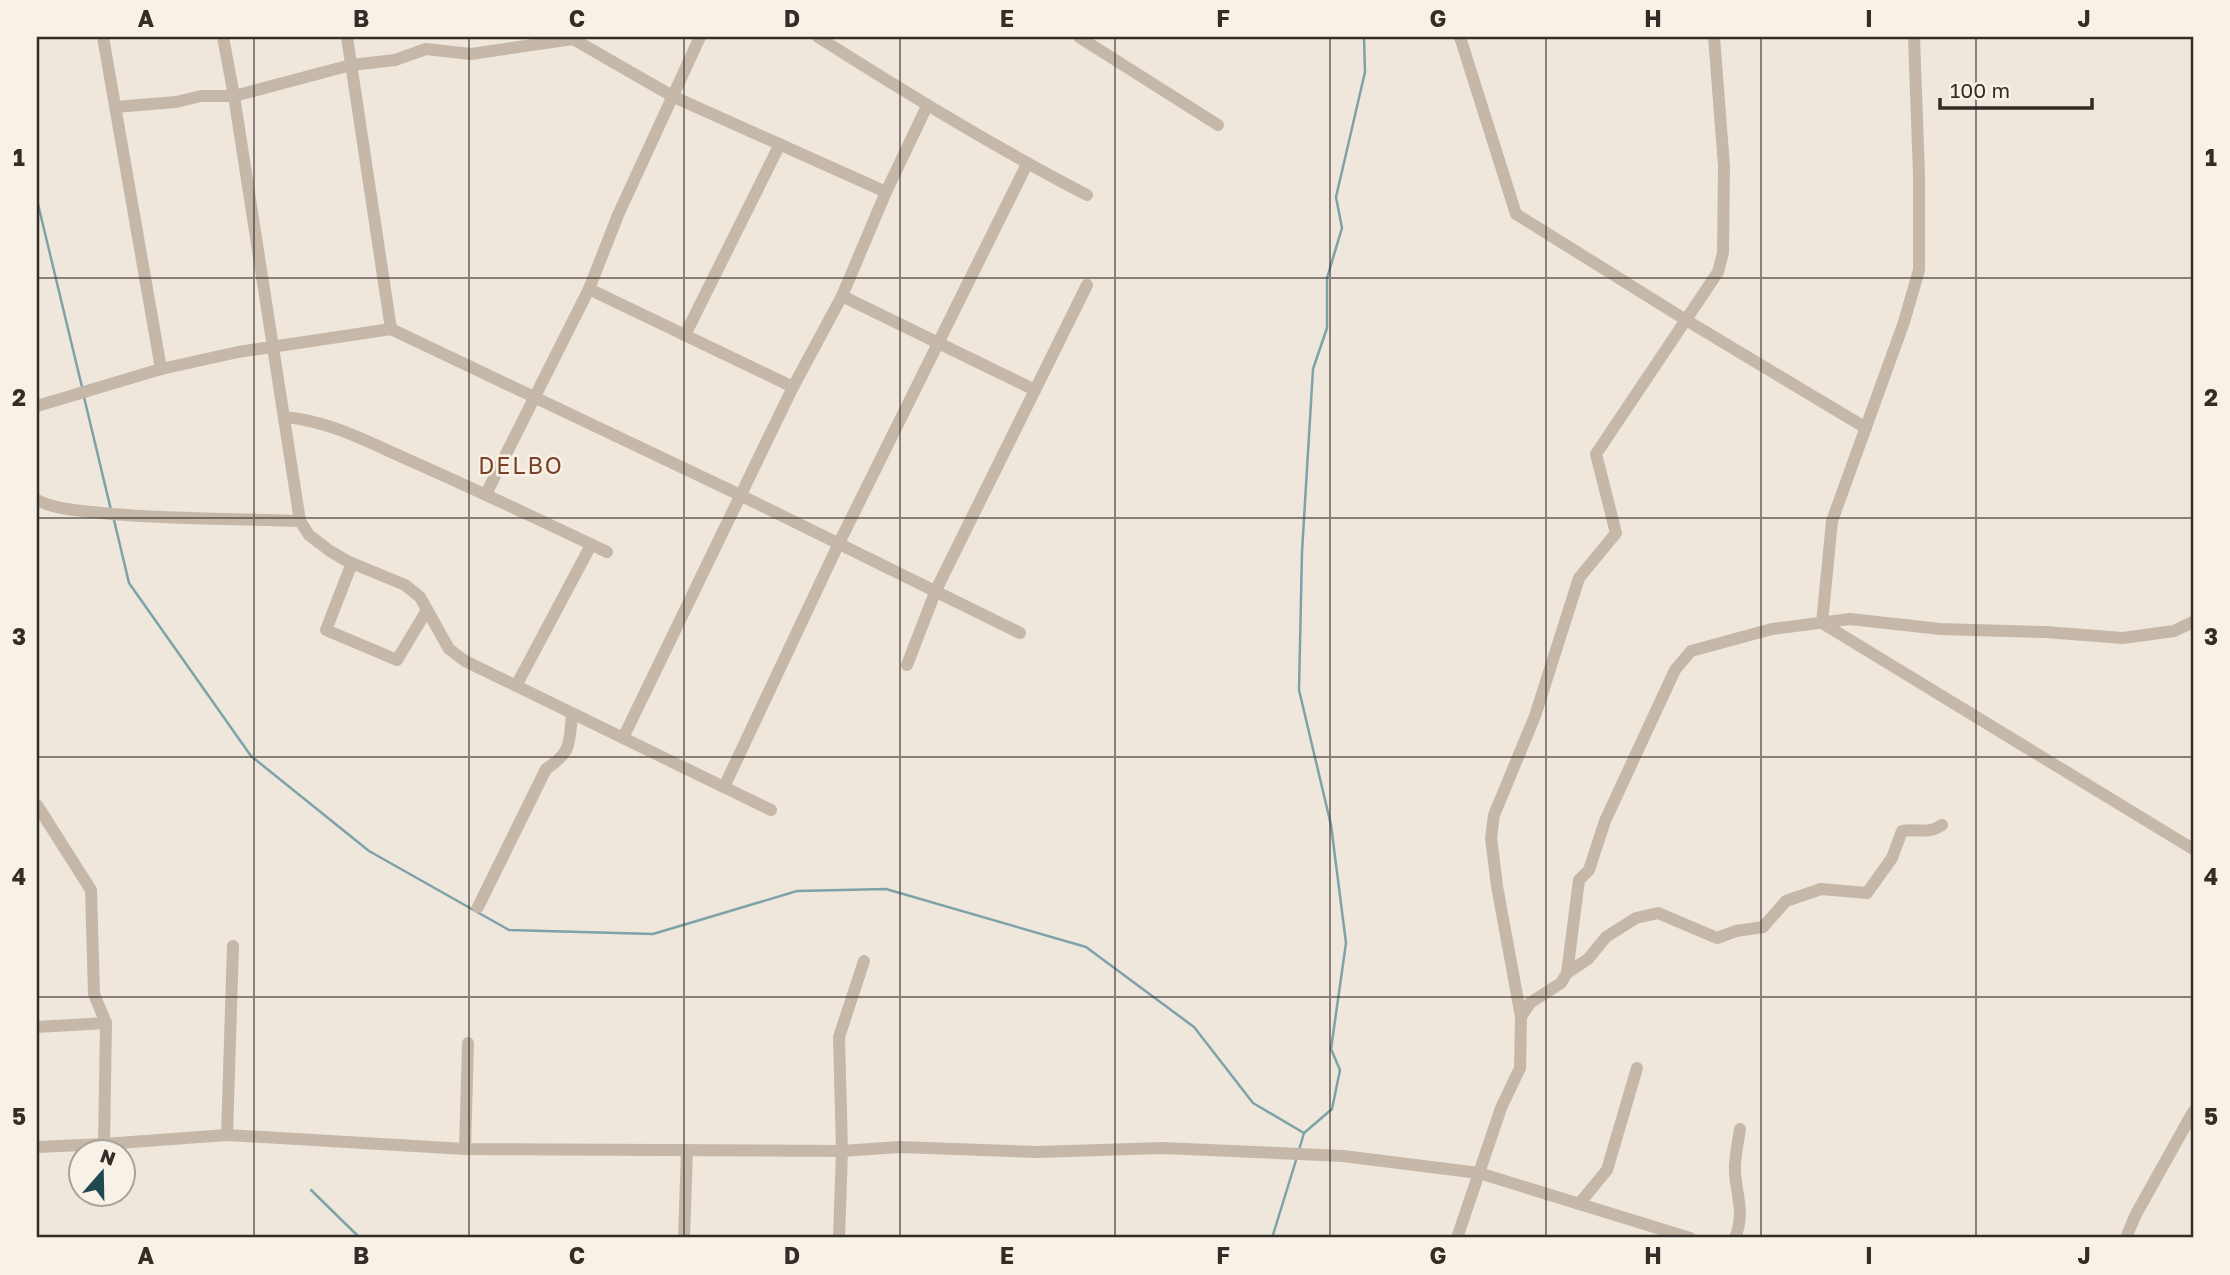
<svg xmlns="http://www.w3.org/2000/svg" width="2230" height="1275" viewBox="0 0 2230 1275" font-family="'Golos Text',sans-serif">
<rect width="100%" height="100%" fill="#efe7db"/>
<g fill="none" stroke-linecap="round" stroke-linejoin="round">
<g stroke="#7da3a9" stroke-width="2.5">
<path d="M 37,200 L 82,387"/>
<path d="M 84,397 L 111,510"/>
<path d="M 114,520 L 129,583 L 251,756 L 369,851 L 509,930 L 653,934 L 797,891 L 886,889 L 1086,947 L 1194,1027 L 1253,1103 L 1304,1133"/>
<path d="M 1299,1150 L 1304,1133 L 1332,1109 L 1340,1070 L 1331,1049 L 1346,943 L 1331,825 L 1299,690 L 1302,552 L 1313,369 L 1327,328 L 1327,278 L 1342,228 L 1336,197 L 1365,72 L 1364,37"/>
<path d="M 311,1190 L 360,1238"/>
<path d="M 1272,1238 L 1297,1157"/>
</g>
<g stroke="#c5b8a8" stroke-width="12">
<path d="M 103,37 L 161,369"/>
<path d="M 223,37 L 234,96 L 300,521 L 309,535 L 330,551 L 347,561 L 405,585 L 420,597 L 449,649 L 465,661 L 771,810"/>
<path d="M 347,37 L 391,329"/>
<path d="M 818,37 C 906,93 994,147 1087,195"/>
<path d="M 1079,37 L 1218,125"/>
<path d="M 1460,37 L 1516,214 L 1686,320 L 1866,428"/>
<path d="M 1914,37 L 1919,175 L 1919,270 L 1904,322 L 1832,521 L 1822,623 L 2193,849"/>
<path d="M 573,39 L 674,97 L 886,192"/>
<path d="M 115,107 L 176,102 L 201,96 L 234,96 L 351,65 L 395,60 L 426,49 L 471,54 L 573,39 L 574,37"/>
<path d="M 589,289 L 793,387"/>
<path d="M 842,296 L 1035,390"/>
<path d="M 685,335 L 780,144"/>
<path d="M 37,406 L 161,369 L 238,352 L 391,329 L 740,495 L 1020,633"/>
<path d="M 285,417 C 330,421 370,443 411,461 C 477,490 542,521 607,552"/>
<path d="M 486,494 L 589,289 L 618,215 L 700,37"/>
<path d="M 37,500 C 59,511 86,511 111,514 C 174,519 237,519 300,521"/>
<path d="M 352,563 L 326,630 L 397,660 L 427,610"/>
<path d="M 907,665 L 936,590 L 1087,285"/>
<path d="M 516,686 L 591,545"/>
<path d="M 623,738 L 793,387 L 842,296 L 886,192 L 927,106"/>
<path d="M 724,787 L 839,543 L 1027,164"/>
<path d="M 37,805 L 91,890 L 94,994 L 106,1023 L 104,1144"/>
<path d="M 478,907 L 546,769 C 572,752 569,744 572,715"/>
<path d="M 1567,973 L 1588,959 L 1606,937 L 1636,918 L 1658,913 L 1717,938 L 1736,931 L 1763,927 L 1786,901 L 1821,889 L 1867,893 L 1892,858 L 1902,831 C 1919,828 1927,835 1942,825"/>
<path d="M 1521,1017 L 1497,886 L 1491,838 L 1494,815 L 1535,716 L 1579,578 L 1616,533 L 1596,454 L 1718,272 L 1723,253 L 1724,166 L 1714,37"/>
<path d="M 37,1027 L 106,1023"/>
<path d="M 227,1135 L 233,946"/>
<path d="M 37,1147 L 104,1144 L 227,1135 L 465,1149 L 842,1151 L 899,1147 L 1036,1152 L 1163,1148 L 1343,1156 L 1479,1173 L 1501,1108 L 1520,1068 L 1521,1017 L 1530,1003 L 1561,983 L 1567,973 L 1579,880 L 1589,870 L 1605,821 L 1675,670 L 1691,651 L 1772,629 L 1850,619 L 1940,629 L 2045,632 L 2123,638 L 2174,631 L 2193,622"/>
<path d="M 465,1149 L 468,1043"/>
<path d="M 1579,1204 L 1607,1170 L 1637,1068"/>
<path d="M 684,1238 L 687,1150"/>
<path d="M 839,1238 L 842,1151 L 839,1037 L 864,961"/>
<path d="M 1457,1238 L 1479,1173 L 1690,1238"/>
<path d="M 1735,1238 C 1745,1213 1737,1198 1735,1173 C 1734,1159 1738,1143 1740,1129"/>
<path d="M 2126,1238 L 2135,1216 L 2193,1112"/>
</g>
</g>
<path fill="none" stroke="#332c27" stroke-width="2" stroke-opacity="0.55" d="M 254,37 L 254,1238M 469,37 L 469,1238M 684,37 L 684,1238M 900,37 L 900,1238M 1115,37 L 1115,1238M 1330,37 L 1330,1238M 1546,37 L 1546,1238M 1761,37 L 1761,1238M 1976,37 L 1976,1238M 37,278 L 2193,278M 37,518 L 2193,518M 37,757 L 2193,757M 37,997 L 2193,997"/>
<g text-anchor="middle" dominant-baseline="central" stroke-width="5" stroke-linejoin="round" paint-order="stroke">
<g font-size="23" letter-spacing="2" fill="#7a4329" stroke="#f7f1e6">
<text x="521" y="465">DELBO</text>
</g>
</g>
<rect width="2230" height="1275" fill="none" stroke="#f7f1e6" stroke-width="77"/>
<g transform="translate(102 1173) rotate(20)"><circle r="33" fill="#f7f1e6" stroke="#a9a29a" stroke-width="2"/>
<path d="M0-5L12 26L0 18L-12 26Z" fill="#214950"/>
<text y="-10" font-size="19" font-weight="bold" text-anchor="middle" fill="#332c27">N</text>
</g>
<path d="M1940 98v10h152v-10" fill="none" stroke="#332c27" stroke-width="3.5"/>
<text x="1950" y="98" font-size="21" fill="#332c27" stroke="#f7f1e6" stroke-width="5" paint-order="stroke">100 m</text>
<rect x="38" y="38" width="2154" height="1198" fill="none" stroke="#332c27" stroke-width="2.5"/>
<g font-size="23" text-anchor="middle" font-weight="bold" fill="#332c27">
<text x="146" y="27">A</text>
<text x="361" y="27">B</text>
<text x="577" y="27">C</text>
<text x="792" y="27">D</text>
<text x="1007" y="27">E</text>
<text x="1223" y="27">F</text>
<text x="1438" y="27">G</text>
<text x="1653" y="27">H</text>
<text x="1869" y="27">I</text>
<text x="2084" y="27">J</text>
<text x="19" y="166">1</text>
<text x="2211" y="166">1</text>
<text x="19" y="406">2</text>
<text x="2211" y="406">2</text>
<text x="19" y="645">3</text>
<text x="2211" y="645">3</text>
<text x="19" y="885">4</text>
<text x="2211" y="885">4</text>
<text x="19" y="1125">5</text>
<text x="2211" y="1125">5</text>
<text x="146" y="1264">A</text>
<text x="361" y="1264">B</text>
<text x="577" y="1264">C</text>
<text x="792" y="1264">D</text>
<text x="1007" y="1264">E</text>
<text x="1223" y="1264">F</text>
<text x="1438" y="1264">G</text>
<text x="1653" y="1264">H</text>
<text x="1869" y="1264">I</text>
<text x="2084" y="1264">J</text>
</g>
</svg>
